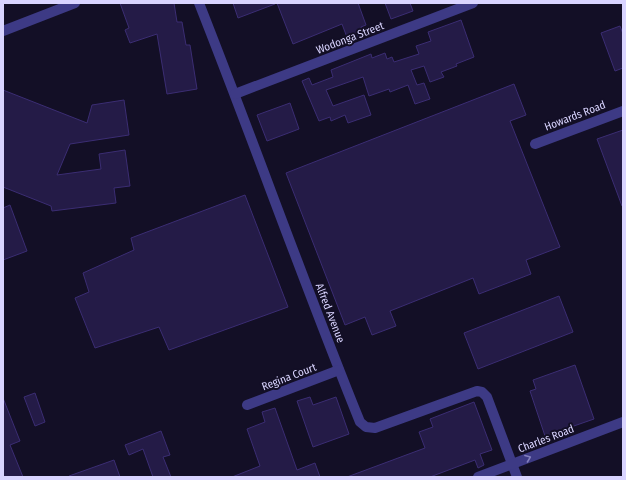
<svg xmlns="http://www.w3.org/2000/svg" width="626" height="480" viewBox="0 0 626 480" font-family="'Fira Sans Condensed',sans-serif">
<rect width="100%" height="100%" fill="#130f26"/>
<g fill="#241b47" stroke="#3b2d73">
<path d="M 120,3 L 174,3 L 177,22 L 182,22 L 186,45 L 190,45 L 197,89 L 167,94 L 157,34 L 130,43 L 125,30 L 129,28 Z"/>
<path d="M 233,3 L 275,3 L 275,4 L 238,18 Z"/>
<path d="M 277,3 L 358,3 L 366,25 L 361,27 L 363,34 L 348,40 L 342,24 L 293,44 Z"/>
<path d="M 385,3 L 410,3 L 413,11 L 391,19 Z"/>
<path d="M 461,20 L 474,57 L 456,64 L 457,66 L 441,72 L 444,77 L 430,82 L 424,66 L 411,70 L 417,85 L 424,83 L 430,99 L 415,104 L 408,85 L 390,92 L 389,89 L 369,96 L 363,77 L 326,90 L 333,106 L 364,95 L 371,115 L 348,123 L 345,115 L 331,121 L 330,117 L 319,121 L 302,81 L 309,78 L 312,85 L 333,77 L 331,70 L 371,54 L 372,58 L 385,53 L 387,59 L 392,57 L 394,62 L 419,54 L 416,46 L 431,41 L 428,32 Z"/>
<path d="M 620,26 L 623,34 L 623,68 L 615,71 L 601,33 Z"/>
<path d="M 514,84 L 526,115 L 510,121 L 560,247 L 526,260 L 531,274 L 479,294 L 473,278 L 390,311 L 396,326 L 372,335 L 365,317 L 345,325 L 286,173 Z"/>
<path d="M 3,90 L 87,123 L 92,105 L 124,100 L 129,135 L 70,144 L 57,175 L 101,169 L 99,154 L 125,150 L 130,186 L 114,188 L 116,203 L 52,211 L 51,206 L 3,187 Z"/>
<path d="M 290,103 L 299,129 L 267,141 L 257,115 Z"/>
<path d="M 623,130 L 623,206 L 622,206 L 597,139 Z"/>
<path d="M 245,195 L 288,307 L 169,350 L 159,327 L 95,348 L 75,298 L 89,292 L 83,273 L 134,250 L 131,238 Z"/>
<path d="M 10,205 L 27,251 L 3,260 L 3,208 Z"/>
<path d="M 559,296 L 573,332 L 478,369 L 464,333 Z"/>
<path d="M 575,365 L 594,419 L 545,436 L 530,391 L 536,389 L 533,380 Z"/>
<path d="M 35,393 L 45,422 L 35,426 L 24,397 Z"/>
<path d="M 310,397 L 313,405 L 336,397 L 349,434 L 313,447 L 297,401 Z"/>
<path d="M 3,398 L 20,441 L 10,445 L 23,477 L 3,477 Z"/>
<path d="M 474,402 L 492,450 L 480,454 L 484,465 L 478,468 L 475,460 L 430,477 L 347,477 L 425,448 L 419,432 L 433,427 L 430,419 Z"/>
<path d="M 275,408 L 297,470 L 315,463 L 320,477 L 232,477 L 260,466 L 247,429 L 265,422 L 262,412 Z"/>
<path d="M 161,431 L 170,455 L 163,457 L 171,477 L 153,477 L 143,449 L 129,455 L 125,445 Z"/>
<path d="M 114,460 L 120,477 L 69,477 L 69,476 Z"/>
</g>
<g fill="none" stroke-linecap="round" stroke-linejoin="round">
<g stroke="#3d3a85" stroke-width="10">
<path d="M 199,3 C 254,142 304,284 360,422 L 366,427 L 375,428 L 477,391 L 482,392 L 487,397 L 517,477"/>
<path d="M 3,31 L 75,3"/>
<path d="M 235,94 L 473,3"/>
<path d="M 535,144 L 623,111"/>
<path d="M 247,405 L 339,370"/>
<path d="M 478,477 L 623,422"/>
</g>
</g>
<defs><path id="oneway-chevron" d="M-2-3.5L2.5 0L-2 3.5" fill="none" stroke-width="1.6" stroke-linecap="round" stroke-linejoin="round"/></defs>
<use stroke="#837fbc" href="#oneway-chevron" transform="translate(528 458) rotate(-21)"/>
<g text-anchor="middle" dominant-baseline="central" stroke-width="4" stroke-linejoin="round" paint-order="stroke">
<g font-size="11" fill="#d9d4ff" stroke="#130f26">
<text transform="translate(350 38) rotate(-21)">Wodonga Street</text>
<text transform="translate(575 116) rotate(-21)">Howards Road</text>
<text transform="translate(330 313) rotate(69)">Alfred Avenue</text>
<text transform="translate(289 377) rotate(-21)">Regina Court</text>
<text transform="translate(546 439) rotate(-21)">Charles Road</text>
</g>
</g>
<rect width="626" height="480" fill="none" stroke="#d9d4ff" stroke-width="8"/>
</svg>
